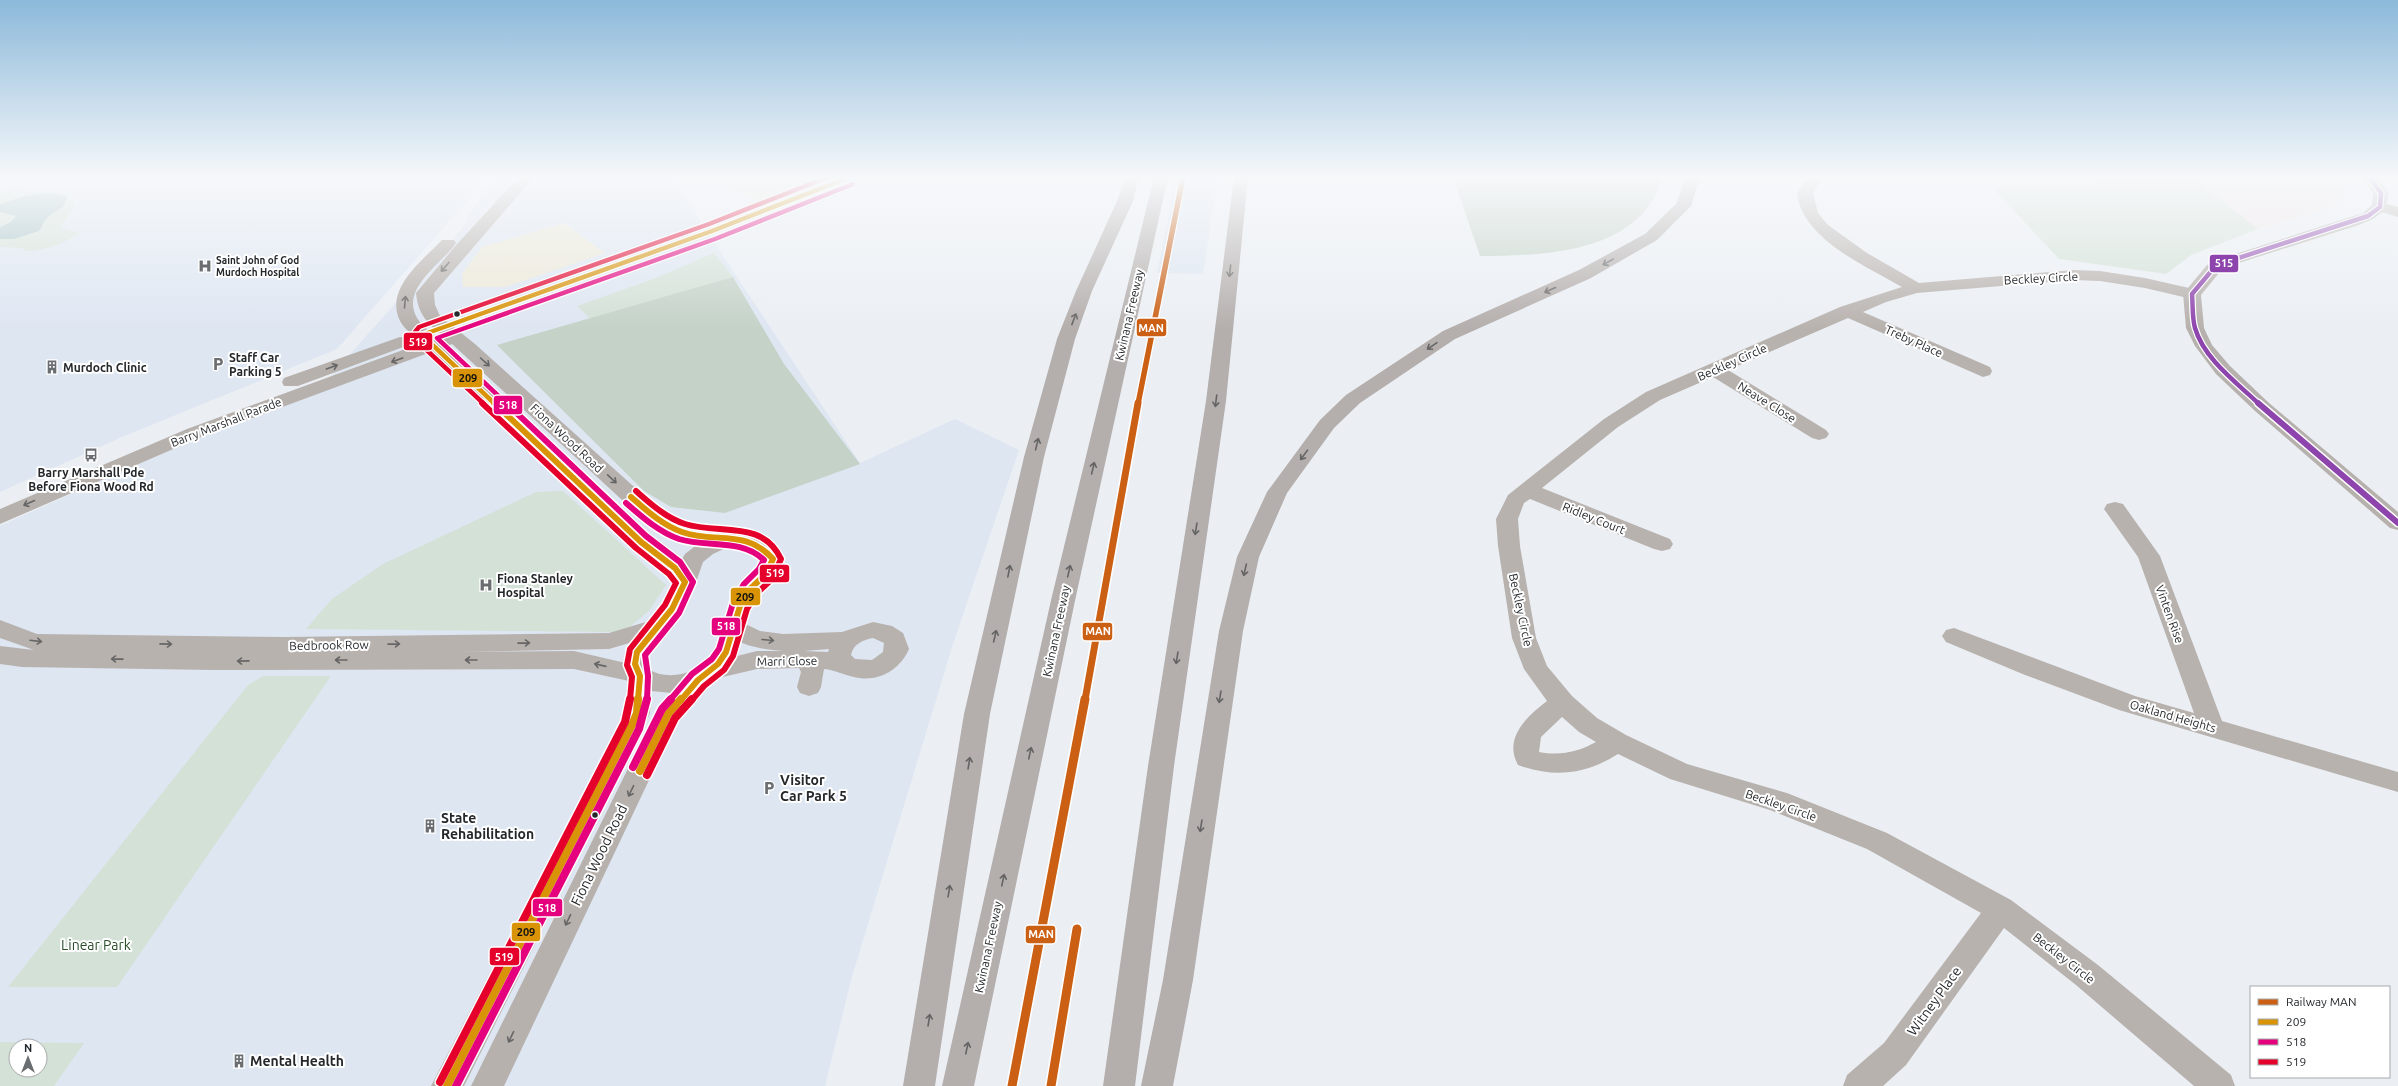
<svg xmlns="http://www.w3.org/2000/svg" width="2398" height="1086" viewBox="0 0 2398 1086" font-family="Ubuntu,sans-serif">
<rect width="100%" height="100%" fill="#ebeff4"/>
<path fill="#f2e5e6" d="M 2191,177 L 2341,177 L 2347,191 L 2335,206 L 2258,229 Z"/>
<g fill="#dee6f2" fill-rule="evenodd">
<path d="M 0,177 L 488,177 L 337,349 L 122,437 L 0,492 Z"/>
<path d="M 495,177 L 671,177 L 860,463 L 955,419 L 1019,450 L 953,644 L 851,980 L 825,1086 L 0,1086 L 0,526 L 182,444 L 322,386 L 462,228 L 488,184 ZM 16,1046 L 40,1046 L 40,1070 L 16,1070 Z"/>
<path d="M 1176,177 L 1218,177 L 1203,274 L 1157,273 Z"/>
</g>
<g fill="#d3e1d6" fill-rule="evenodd">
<path d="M 2191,177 L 2258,229 L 2191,255 L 2166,274 L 2059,259 L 1992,187 Z"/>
<path d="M 19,188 L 62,194 L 72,200 L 74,208 L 60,228 L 80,233 C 63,244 45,251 25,251 L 22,248 L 0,247 L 0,191 Z"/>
<path d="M 714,253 L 733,277 L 591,319 L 577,306 L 656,278 Z"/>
<path d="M 563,491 L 666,585 L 649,611 L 623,632 L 306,629 L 332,599 L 383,564 L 536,492 Z"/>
<path d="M 263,676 L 331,676 L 117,987 L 8,987 L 248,685 Z"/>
<path d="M 0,1042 L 84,1043 L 54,1086 L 0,1086 ZM 16,1046 L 40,1046 L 40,1070 L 16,1070 Z"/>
</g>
<g fill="#c4d2c7">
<path d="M 1453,177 L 1662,177 C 1642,253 1544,256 1480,256 Z"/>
<path d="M 733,277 L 784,364 L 860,464 L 725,513 L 671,507 L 644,491 L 497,345 Z"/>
</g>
<g fill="#ede9d7">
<path d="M 709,177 L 819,177 L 755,201 Z"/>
<path d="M 564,223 L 605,253 L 505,287 L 463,287 L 462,274 L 482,247 Z"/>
</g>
<path fill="#a3c0c4" d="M 52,193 L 67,196 C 65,211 54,210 46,219 C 43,223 42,227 39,231 L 14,239 L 0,239 L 0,227 L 11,222 L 16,216 L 0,212 L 0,204 L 28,195 Z"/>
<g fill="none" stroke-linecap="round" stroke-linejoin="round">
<g fill="#b8b2ae" fill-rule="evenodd">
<path d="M 1816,177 L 1821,181 L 1813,193 L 1818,213 L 1828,225 L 1867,253 L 1919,283 L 2073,270 L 2100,271 L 2145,278 L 2198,290 L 2201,294 L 2198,298 L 2192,299 L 2145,288 L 2100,281 L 2073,280 L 1917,293 L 1886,302 L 1863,312 L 1990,367 L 1992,371 L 1990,375 L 1983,377 L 1848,318 L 1728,370 L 1826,430 L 1829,434 L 1826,438 L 1819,440 L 1812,438 L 1713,377 L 1660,400 L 1618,427 L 1542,488 L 1670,539 L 1673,544 L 1670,549 L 1662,551 L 1654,549 L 1530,499 L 1524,503 L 1518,519 L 1520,546 L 1536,638 L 1547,666 L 1572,696 L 1597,718 L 1626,735 L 1687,764 L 1787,793 L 1887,833 L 2011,900 L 2098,965 L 2231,1075 L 2235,1086 L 2194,1086 L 2076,985 L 2004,928 L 1906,1065 L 1883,1086 L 1843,1086 L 1847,1075 L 1884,1043 L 1981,913 L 1867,849 L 1770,810 L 1670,779 L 1618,754 C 1585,775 1554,778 1518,765 C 1503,738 1527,716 1547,701 L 1524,669 L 1512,638 L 1498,546 L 1496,519 L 1508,495 L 1604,419 L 1646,392 L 1840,307 L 1902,287 C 1866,266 1802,239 1797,193 L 1809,178 ZM 1562,717 L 1579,732 L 1596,742 C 1578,752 1560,756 1539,752 L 1541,737 Z"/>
<path d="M 2380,202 L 2398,207 L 2398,217 L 2375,210 L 2372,207 L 2375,204 Z"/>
<path d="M 2115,502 L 2123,504 L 2160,556 L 2222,721 L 2398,772 L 2398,792 L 2119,710 L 2025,675 L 1946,642 L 1942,636 L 1946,630 L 1954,628 L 2135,696 L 2194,713 L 2138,557 L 2104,509 L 2107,504 Z"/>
<path d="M 659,618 L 667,620 L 671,626 L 667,632 L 609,649 L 460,652 L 574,651 L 647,668 L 650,674 L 647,680 L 638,683 L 574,669 L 212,670 L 22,667 L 0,664 L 0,646 L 34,650 L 0,638 L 0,620 L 37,634 L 285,637 L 609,633 Z"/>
<path d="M 733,618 L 760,631 L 783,634 L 842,632 L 873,622 L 892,626 L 903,633 L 909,649 C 900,670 878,683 854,677 C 843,675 836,670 824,669 L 821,687 L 818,693 L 809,696 L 800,693 L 797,687 L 801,672 L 799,668 L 757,669 L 710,680 L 701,677 L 698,671 L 701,665 L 757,651 L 783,651 C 762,649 733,646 721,626 L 725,620 ZM 873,638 L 884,643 L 883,652 L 872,660 L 855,659 L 851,655 C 853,644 863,640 873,638 ZM 829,649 L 828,652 L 804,651 Z"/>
</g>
<g fill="#b7b1ad" fill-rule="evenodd">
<path d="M 519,177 L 534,177 L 434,293 L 435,305 L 440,316 L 475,344 L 661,511 C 673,518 686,527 700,529 C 736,535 761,522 784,559 L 774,579 L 759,594 L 752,606 L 738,652 L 727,670 L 707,686 L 678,719 L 504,1086 L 471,1086 L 655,714 L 672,693 L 651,691 L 650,713 L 645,725 L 464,1086 L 431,1086 L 619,725 L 624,713 L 628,676 L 623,664 L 625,652 L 663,604 L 674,582 L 667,573 L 633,547 L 431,352 L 201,437 L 0,524 L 0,509 L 187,429 L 422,343 C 415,337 405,330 400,321 C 384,289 423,260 442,240 L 454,240 L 456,243 C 442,264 400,288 417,318 C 421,325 431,332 437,338 L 443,336 C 427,323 418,314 416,293 L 457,244 ZM 452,344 L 645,521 L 677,537 L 699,543 L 685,554 L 681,561 L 649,537 L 446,347 ZM 732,545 L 750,548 L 762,559 C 753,577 736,588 728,606 C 722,620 721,637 714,650 C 704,672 670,682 650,670 L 647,664 L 649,654 L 684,609 L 693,591 L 703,562 L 713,554 Z"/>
<path d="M 2362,177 L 2377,177 L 2389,193 L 2385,210 L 2373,219 L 2359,225 L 2232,265 L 2219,273 L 2201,295 L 2204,328 L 2212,345 L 2230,366 L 2269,403 L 2398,512 L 2398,530 L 2390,528 L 2255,411 L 2216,374 L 2195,346 L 2186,328 L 2183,294 L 2207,265 L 2220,259 L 2363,213 L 2372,205 L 2373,193 Z"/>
<path d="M 400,337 L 406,338 L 409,342 L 406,346 L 298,386 L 284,386 L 282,382 L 284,378 Z"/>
</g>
<g fill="#b4aeac" fill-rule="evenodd">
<path d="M 1125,177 L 1139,177 L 1133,201 L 1092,291 L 1075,339 L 1044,457 L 990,714 L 935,1086 L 903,1086 L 964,714 L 1024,457 L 1057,339 L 1076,291 L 1117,201 Z"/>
<path d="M 1154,177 L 1168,177 L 1076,596 L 974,1086 L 942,1086 L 1052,596 Z"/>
<path d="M 1234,177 L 1248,177 L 1226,401 L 1174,766 L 1135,1086 L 1103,1086 L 1148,766 L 1206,401 Z"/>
<path d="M 1686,177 L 1700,177 L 1691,206 L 1657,240 L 1591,278 L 1455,339 L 1360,403 L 1334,428 L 1287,493 L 1259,557 L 1243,631 L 1193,980 L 1173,1086 L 1141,1086 L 1163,980 L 1219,631 L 1237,557 L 1267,492 L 1320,420 L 1346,395 L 1443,331 L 1579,270 L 1645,234 L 1676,204 Z"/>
</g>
<g stroke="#fff" stroke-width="7">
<path id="bus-1-far2" d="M 495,404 L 422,335 L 712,231 L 850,177"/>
</g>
<g stroke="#fff" stroke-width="9">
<g id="bus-1-far1">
<path d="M 494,403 L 641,542 L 675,568 L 685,582 L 672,609 L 637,652 L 635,664 L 640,676 L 638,700"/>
<path d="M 631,497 C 646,510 662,525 682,532 C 715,544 745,528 773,559 L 766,574 L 750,589 L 740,606 L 726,652 L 718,664 L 698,680 L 681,700"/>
</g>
</g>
<g stroke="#fff" stroke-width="11">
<g id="bus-1">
<path d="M 640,771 L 668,714 L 681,699"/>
<path d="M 447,1086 L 632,725 L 637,713 L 638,699"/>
</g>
</g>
<g stroke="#fff" stroke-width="7">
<path id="bus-2-far2" d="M 507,404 L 437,338 L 715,239 L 853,184"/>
</g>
<g stroke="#fff" stroke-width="9">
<g id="bus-2-far1">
<path d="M 506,403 L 646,536 L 680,562 L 693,582 L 679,613 L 645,655 L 648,676 L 647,700"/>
<path d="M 626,503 C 642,517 659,532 679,539 C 707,548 741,538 764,560 L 759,569 L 744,584 L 733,603 L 719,649 L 712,659 L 692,674 L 670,700"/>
</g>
</g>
<g stroke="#fff" stroke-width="11">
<g id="bus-2">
<path d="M 633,767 L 662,709 L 671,699"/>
<path d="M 456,1086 L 639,729 L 647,699"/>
</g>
</g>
<g stroke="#fff" stroke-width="7">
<path id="bus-3-far2" d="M 484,404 L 417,341 L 415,332 L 419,327 L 709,224 L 828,177"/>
</g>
<g stroke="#fff" stroke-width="9">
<g id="bus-3-far1">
<path d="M 482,403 L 636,548 L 669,574 L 676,583 L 665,605 L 630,649 L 627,665 L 632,677 L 630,700"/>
<path d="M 636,491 C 651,504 666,518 685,524 C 719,535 762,519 781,559 L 772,579 L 756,594 L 747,609 L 733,656 L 724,670 L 704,686 L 692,700"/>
</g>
</g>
<g stroke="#fff" stroke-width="11">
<g id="bus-3">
<path d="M 647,775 L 675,718 L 692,699"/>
<path d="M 440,1082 L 625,722 L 630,699"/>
</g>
</g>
<g stroke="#fff" stroke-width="7">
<path id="bus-4-far1" d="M 2259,404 C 2237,383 2204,359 2195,328 C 2192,318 2193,305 2192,294 L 2213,269 L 2226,262 L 2368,216 L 2380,207 L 2381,193 L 2369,177"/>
</g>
<g stroke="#fff" stroke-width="9">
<path id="bus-4" d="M 2258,403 L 2398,523"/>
</g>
<use href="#bus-1-far2" stroke="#d89306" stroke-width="4.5"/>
<use href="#bus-1-far1" stroke="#d89306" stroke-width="6"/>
<use href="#bus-1" stroke="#d89306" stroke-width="8"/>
<use href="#bus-2-far2" stroke="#e5007d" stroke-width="4.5"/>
<use href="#bus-2-far1" stroke="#e5007d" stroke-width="6"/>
<use href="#bus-2" stroke="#e5007d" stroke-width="8"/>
<use href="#bus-3-far2" stroke="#e4002b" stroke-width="4.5"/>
<use href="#bus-3-far1" stroke="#e4002b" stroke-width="6"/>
<use href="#bus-3" stroke="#e4002b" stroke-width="8"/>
<use href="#bus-4-far1" stroke="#8e44ad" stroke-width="4.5"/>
<use href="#bus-4" stroke="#8e44ad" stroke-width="6"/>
<g stroke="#fff" stroke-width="8">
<path id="rail-1-far2" d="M 1138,404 L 1183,177"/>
</g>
<g stroke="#fff" stroke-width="10">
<path id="rail-1-far1" d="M 1085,700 L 1138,403"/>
</g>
<g stroke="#fff" stroke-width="12">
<g id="rail-1">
<path d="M 1012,1086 L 1085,699"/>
<path d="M 1051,1086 L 1077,929"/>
</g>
</g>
<use href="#rail-1-far2" stroke="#cb6015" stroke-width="5.5"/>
<use href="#rail-1-far1" stroke="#cb6015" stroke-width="7"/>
<use href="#rail-1" stroke="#cb6015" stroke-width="9"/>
</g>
<defs><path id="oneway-shaft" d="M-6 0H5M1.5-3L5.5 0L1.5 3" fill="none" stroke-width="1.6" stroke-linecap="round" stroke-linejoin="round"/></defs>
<g stroke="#656465">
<use href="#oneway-shaft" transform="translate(1608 262) rotate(151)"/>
<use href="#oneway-shaft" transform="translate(1230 271) rotate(96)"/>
<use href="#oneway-shaft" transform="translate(1550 290) rotate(156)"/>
<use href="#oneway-shaft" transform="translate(1074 319) rotate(-69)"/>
<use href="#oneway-shaft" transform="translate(1432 346) rotate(146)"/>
<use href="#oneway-shaft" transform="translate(1216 401) rotate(97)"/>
<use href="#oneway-shaft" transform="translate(1037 444) rotate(-76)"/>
<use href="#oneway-shaft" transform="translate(1304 455) rotate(126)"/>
<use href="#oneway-shaft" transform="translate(1093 468) rotate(-77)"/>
<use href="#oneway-shaft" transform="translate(1196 529) rotate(99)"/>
<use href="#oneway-shaft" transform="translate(1245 570) rotate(103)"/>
<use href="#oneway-shaft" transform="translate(1009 571) rotate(-79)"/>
<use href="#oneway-shaft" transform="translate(1069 571) rotate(-77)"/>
<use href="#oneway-shaft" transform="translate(995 636) rotate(-77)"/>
<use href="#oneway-shaft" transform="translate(1177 658) rotate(99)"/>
<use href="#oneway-shaft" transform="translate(1220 697) rotate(99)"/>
<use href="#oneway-shaft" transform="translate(1030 753) rotate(-78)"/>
<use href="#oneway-shaft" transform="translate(969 763) rotate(-81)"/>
<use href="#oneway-shaft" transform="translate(1201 826) rotate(99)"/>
<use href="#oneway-shaft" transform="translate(1003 880) rotate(-78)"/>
<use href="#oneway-shaft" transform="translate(949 891) rotate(-81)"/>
<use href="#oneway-shaft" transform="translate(929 1020) rotate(-81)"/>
<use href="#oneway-shaft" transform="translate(967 1048) rotate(-78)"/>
</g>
<g stroke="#676666">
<use href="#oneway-shaft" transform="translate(445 267) rotate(131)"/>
<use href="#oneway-shaft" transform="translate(405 302) rotate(-85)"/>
<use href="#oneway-shaft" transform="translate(397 360) rotate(160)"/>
<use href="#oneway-shaft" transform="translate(485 362) rotate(42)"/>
<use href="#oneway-shaft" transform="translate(332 367) rotate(-20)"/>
<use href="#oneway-shaft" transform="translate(612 479) rotate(43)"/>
<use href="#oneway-shaft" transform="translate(29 503) rotate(156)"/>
<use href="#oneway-shaft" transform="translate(768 640) rotate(5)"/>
<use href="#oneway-shaft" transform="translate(36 641) rotate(7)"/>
<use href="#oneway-shaft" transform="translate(524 643) rotate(-1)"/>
<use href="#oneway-shaft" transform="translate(166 644) rotate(1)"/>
<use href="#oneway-shaft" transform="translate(394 644) rotate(-1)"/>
<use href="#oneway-shaft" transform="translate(117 659) rotate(-179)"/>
<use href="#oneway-shaft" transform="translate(341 660) rotate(180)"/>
<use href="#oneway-shaft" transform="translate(471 660) rotate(180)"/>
<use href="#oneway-shaft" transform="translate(243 661) rotate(179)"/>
<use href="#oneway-shaft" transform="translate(600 665) rotate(-167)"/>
<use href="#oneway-shaft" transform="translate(631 791) rotate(116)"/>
<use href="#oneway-shaft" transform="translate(568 920) rotate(116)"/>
<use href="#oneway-shaft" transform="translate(511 1037) rotate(116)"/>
</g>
<linearGradient id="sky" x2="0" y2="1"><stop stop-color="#8cb9da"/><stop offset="0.54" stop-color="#f6f8fa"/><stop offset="1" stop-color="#f6f8fa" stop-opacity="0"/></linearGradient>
<rect width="2398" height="329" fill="url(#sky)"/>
<defs>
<g id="hospital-bare" transform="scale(1.08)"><path d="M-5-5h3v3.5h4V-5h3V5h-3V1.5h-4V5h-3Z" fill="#6a6e71" stroke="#fff" stroke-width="2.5" paint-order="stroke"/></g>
<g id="parking-bare" transform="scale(1.08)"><path d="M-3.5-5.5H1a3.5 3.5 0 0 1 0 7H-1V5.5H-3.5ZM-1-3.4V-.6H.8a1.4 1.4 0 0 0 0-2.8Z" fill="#6a6e71" stroke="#fff" stroke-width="2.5" paint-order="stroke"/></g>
<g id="building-bare" transform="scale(1.08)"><path d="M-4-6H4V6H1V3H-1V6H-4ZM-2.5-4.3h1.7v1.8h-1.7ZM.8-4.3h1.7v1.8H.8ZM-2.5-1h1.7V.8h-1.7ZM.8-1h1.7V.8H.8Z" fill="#6a6e71" stroke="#fff" stroke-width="2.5" paint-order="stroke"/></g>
<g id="bus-bare" transform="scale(1.08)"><path d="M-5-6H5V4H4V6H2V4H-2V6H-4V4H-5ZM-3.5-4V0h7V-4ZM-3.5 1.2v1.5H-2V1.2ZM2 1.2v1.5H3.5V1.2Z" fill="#6a6e71" stroke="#fff" stroke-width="2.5" paint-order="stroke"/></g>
</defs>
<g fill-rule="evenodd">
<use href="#hospital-bare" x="205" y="266"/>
<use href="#parking-bare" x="218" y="364"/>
<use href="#building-bare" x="52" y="367"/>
<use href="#bus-bare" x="91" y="455"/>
<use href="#hospital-bare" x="486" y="585"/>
<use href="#parking-bare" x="769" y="788"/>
<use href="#building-bare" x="430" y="826"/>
<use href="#building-bare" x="239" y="1061"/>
</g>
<g fill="#25282b" stroke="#fff" stroke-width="1.5">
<circle cx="457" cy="314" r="3.5"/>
<circle cx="595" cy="815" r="3.5"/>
</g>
<g text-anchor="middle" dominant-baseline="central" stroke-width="4" stroke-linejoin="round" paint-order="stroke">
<g font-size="10" font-weight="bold" fill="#25282b" stroke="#fff" text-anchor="start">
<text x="216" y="260">Saint John of God<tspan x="216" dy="12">Murdoch Hospital</tspan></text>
</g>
<g font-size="12" fill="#25282b" stroke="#fff">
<text transform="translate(2041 278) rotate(-3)">Beckley Circle</text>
<text transform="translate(1129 315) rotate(-77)">Kwinana Freeway</text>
<text transform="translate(1914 341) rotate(24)">Treby Place</text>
<text transform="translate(1732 362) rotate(-24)">Beckley Circle</text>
<text transform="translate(1767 402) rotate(32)">Neave Close</text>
<text transform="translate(226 422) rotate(-21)">Barry Marshall Parade</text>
<text transform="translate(567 438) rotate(43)">Fiona Wood Road</text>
<text transform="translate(1594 518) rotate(22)">Ridley Court</text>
<text transform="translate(1521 610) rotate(78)">Beckley Circle</text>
<text transform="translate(2170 614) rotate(70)">Vinten Rise</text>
<text transform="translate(1056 631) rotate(-78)">Kwinana Freeway</text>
<text transform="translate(329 645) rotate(-1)">Bedbrook Row</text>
<text transform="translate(787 661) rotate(-1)">Marri Close</text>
<text transform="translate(2173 716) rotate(16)">Oakland Heights</text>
<text transform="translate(1781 805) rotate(19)">Beckley Circle</text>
<text transform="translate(988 947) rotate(-78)">Kwinana Freeway</text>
<text transform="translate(2064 958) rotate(38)">Beckley Circle</text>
</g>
<g font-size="12" font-weight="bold" fill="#25282b" stroke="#fff" text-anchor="start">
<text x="229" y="357">Staff Car<tspan x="229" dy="14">Parking 5</tspan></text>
<text x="63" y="367">Murdoch Clinic</text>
<text x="91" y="472" text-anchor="middle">Barry Marshall Pde<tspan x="91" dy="14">Before Fiona Wood Rd</tspan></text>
<text x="497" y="578">Fiona Stanley<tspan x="497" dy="14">Hospital</tspan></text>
</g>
<g font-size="14" font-weight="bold" fill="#25282b" stroke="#fff" text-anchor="start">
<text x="780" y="780">Visitor<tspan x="780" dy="16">Car Park 5</tspan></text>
<text x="441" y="818">State<tspan x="441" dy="16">Rehabilitation</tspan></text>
<text x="250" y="1061">Mental Health</text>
</g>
<g font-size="14" fill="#25282b" stroke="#fff">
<text transform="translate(599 855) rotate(-64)">Fiona Wood Road</text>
<text transform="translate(1934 1001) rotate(-54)">Witney Place</text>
</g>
<g font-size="14" fill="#294d28" stroke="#fff">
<text x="96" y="945">Linear Park</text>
</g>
</g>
<g stroke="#fff" stroke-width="1.5">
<rect x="2209" y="254" width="30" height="19" rx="4" fill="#8e44ad"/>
<rect x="1136" y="318" width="31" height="19" rx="4" fill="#cb6015"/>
<rect x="403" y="332" width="30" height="19" rx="4" fill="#e4002b"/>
<rect x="452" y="368" width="31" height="20" rx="4" fill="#d89306"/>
<rect x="493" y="395" width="30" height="20" rx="4" fill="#e5007d"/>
<rect x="759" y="564" width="31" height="19" rx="4" fill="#e4002b"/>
<rect x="730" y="587" width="31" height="19" rx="4" fill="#d89306"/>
<rect x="711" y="617" width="30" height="19" rx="4" fill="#e5007d"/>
<rect x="1082" y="622" width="31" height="19" rx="4" fill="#cb6015"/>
<rect x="532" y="898" width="31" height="19" rx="4" fill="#e5007d"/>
<rect x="511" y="922" width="30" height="20" rx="4" fill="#d89306"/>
<rect x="1025" y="925" width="31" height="19" rx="4" fill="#cb6015"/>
<rect x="489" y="947" width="31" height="19" rx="4" fill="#e4002b"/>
</g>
<g font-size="11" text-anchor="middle" font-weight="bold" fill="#fff">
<text x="2224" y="267">515</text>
<text x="1151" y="332">MAN</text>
<text x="418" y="346">519</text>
<text x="508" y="409">518</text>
<text x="775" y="577">519</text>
<text x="726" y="630">518</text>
<text x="1098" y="635">MAN</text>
<text x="547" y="912">518</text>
<text x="1041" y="938">MAN</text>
<text x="504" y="961">519</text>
</g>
<g font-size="11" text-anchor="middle" font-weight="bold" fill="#111">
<text x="468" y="382">209</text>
<text x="745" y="601">209</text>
<text x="526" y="936">209</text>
</g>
<rect x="2250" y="986" width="140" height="92" fill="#ffffff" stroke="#a8a9aa"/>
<rect x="2258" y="999" width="20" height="6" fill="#cb6015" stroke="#a8a9aa"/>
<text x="2286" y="1006" font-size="12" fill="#25282b">Railway MAN</text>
<rect x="2258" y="1019" width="20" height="6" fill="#d89306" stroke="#a8a9aa"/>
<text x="2286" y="1026" font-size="12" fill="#25282b">209</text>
<rect x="2258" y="1039" width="20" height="6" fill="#e5007d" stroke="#a8a9aa"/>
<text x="2286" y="1046" font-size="12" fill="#25282b">518</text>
<rect x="2258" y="1059" width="20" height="6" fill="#e4002b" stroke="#a8a9aa"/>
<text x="2286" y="1066" font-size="12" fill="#25282b">519</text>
<g transform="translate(28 1058)"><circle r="19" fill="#ffffff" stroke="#a8a9aa"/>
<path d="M0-3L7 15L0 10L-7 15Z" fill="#6a6e71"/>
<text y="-6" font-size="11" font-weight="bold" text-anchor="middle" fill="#25282b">N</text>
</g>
</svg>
